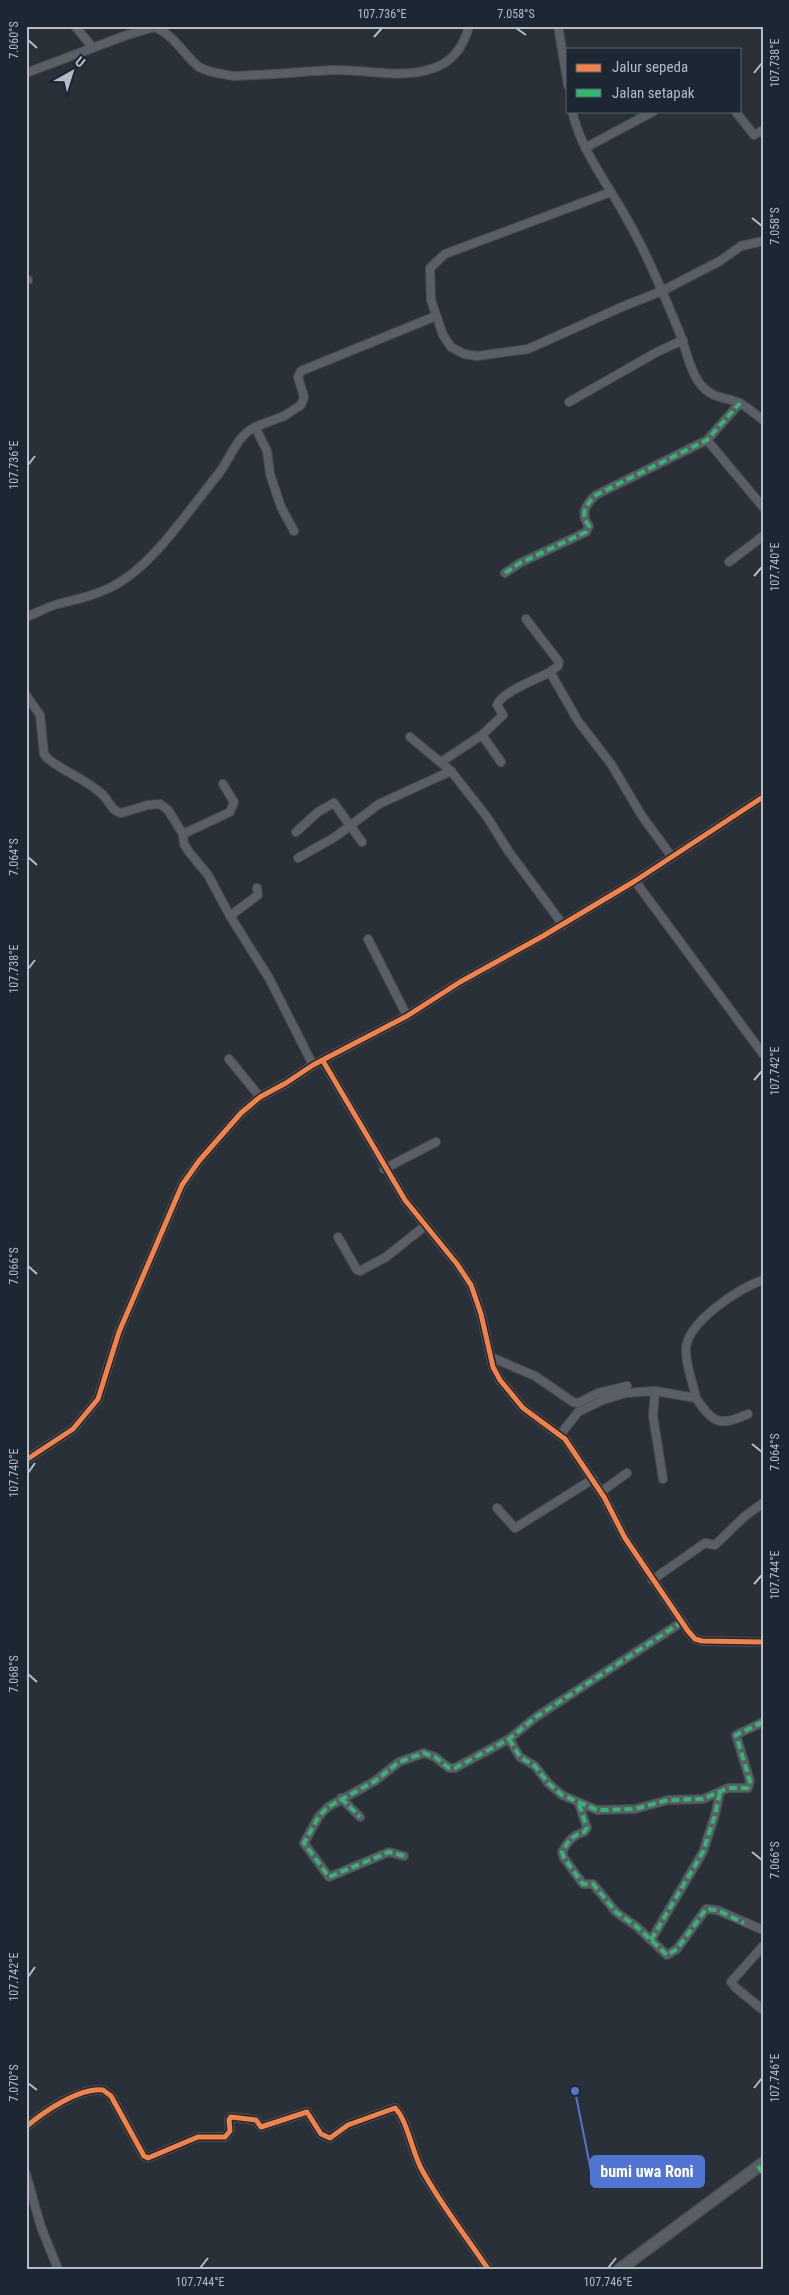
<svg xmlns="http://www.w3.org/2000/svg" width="789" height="2295" viewBox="0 0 789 2295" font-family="'Roboto Condensed',sans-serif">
<rect width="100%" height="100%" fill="#2a3038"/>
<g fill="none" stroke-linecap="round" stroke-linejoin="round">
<g stroke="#484c53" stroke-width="10">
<g id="minor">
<path d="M 75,26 L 93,48"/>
<path d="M 558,26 L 568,85"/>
<path d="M 26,73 L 127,35 L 155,27 C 174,35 184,55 199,67 C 209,73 223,74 234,76 C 267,75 299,72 332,70 C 363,69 402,79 431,69 C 452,63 464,46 469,26"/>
<path d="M 572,111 C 581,151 608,184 627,219 C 647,254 663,292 678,329 C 686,347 689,370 701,385 C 715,401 727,396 741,404 C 749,408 756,415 763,420"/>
<path d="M 735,111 L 754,135 L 763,130"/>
<path d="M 585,148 L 654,111"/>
<path d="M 611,192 L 445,254 L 430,268 L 431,300 L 443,335 L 451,347 L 464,354 L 477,356 L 528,349 L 624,306 L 662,291 L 720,261 L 741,246 L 763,241"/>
<path d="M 26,281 L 28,280"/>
<path d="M 569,402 L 657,352 L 683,340"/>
<path d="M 255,427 L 284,416 L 301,405 L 304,397 L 298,377 L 301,371 L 436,316"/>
<path d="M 707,440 L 763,507"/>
<path d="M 729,562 L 763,536"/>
<path d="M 505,573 L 520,563 L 586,532 L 589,526 C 580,514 585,505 596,495 L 707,440 L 740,403"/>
<path d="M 26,617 C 37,613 47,607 58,604 C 78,599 97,595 115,585 C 153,565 188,511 216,477 C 230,461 235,437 255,427 L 267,451 L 270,474 L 281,507 L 294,531"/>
<path d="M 526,619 L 559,662 L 558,666 L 550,672"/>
<path d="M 26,695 L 40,715 L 44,754 L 47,758 C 64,772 86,779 103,795 C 110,802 111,811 121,813 L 148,805 L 160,804 L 168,810 L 183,834 L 184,844 L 189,852 L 208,875 L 230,916 L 269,978 L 313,1065"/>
<path d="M 482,735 L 503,715 L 497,705 C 501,692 538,679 550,672 L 578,721 L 611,764 L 642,816 L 672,857"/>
<path d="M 410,737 L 451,771"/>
<path d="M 441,762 L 482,735 L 501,762"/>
<path d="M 296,832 L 318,812 L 334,803 L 362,842"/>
<path d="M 183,834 L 230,812 L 234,802 L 223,784"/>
<path d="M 298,858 L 335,837 L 379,804 L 451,771 L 487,817 L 509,852 L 563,925"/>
<path d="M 635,881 L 763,1054"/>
<path d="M 230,916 L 258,895 L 257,888"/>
<path d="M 368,939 L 407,1016"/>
<path d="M 229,1059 L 260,1097"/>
<path d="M 323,1061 L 405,1200 L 457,1264 L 471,1285 L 481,1314 L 493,1367 L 500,1380 L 523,1408 L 565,1439 L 604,1497 L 625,1538 L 688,1631 L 695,1639 L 702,1641 L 763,1642"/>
<path d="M 384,1169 L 436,1142"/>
<path d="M 338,1237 L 357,1270 L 360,1271 L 386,1257 L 425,1226"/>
<path d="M 491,1357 L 535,1376 L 573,1402 L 578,1403 L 598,1393 L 627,1386"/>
<path d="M 655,1391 L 653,1416 L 663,1479"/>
<path d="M 696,1398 C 693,1383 685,1364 686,1348 C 688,1322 740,1287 763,1280"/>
<path d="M 560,1435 L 578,1412 L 603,1400 L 626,1393 L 655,1391 L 696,1398 C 713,1423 719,1427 748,1414"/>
<path d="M 26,1460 L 73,1429 L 98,1399 L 119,1332 L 182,1185 L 199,1161 L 241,1113 L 260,1097 L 286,1083 L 313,1065 L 407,1016 L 460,982 L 543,936 L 635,881 L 763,797"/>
<path d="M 601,1492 L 627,1473"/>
<path d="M 497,1508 L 515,1528 L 593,1479"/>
<path d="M 652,1580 L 705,1543 L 715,1545 L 745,1516 L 763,1503"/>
<path d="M 509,1739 L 520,1757 L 535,1766 L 548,1783 L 562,1795 L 597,1810 L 635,1809 L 668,1800 L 703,1799 L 728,1788 L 748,1788 L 750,1781 L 736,1735 L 763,1722"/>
<path d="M 341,1798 L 360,1817"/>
<path d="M 579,1804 L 587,1828 L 584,1832 C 573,1835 568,1841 562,1852 L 564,1858 L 583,1884 L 593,1884 L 616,1912 L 637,1927 L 667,1955 L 677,1949 L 706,1909 L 717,1910 L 763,1930"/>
<path d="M 404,1856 L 389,1852 L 329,1877 L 304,1843 L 319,1816 L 328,1807 L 375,1781 L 399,1762 L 424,1753 L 435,1757 L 449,1768 L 455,1768 L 509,1739 L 536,1717 L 682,1622"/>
<path d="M 651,1940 L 703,1852 L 715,1815 L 720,1792"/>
<path d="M 763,1946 L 731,1982 L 736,1988 L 763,2010"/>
<path d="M 26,2127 C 43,2112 80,2087 103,2090 L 111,2096 L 144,2156 L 148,2158 L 198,2137 L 225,2137 L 230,2131 L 229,2120 L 231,2117 L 256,2120 L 261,2127 L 307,2112 L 321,2134 L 330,2138 L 348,2125 L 395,2108 C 408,2121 412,2153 422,2170 C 441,2205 466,2236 488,2269"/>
<path d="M 26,2174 L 41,2227 L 58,2269"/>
</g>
</g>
<g stroke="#484c53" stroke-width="14">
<path id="secondary" d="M 620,2269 L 763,2163"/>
</g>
<use href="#minor" stroke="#5a5e66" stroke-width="8"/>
<use href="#secondary" stroke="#595d64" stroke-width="11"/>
<g stroke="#33b770" stroke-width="4" stroke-dasharray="8 4" stroke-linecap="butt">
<path d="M 505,573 L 520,563 L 586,532 L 589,526 C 580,514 585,505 596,495 L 707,440 L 740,403"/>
<path d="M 509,1739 L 520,1757 L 535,1766 L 548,1783 L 562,1795 L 597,1810 L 635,1809 L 668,1800 L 703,1799 L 728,1788 L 748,1788 L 750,1781 L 736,1735 L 763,1722"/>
<path d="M 341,1798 L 360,1817"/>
<path d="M 579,1804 L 587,1828 L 584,1832 C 573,1835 568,1841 562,1852 L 564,1858 L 583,1884 L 593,1884 L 616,1912 L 637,1927 L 667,1955 L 677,1949 L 706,1909 L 717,1910 L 744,1923"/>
<path d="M 404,1856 L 389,1852 L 329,1877 L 304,1843 L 319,1816 L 328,1807 L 375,1781 L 399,1762 L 424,1753 L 435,1757 L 449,1768 L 455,1768 L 509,1739 L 536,1717 L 682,1622"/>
<path d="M 651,1940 L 703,1852 L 715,1815 L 720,1792"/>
<path d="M 758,2166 L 763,2173"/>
</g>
<g stroke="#1d2633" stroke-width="8">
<g id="cycleway">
<path d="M 323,1061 L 405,1200 L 457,1264 L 471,1285 L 481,1314 L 493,1367 L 500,1380 L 523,1408 L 565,1439 L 604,1497 L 625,1538 L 688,1631 L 695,1639 L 702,1641 L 763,1642"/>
<path d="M 26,1460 L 73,1429 L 98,1399 L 119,1332 L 182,1185 L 199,1161 L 241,1113 L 260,1097 L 286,1083 L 313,1065 L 407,1016 L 460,982 L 543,936 L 635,881 L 763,797"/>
<path d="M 26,2127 C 43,2112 80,2087 103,2090 L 111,2096 L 144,2156 L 148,2158 L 198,2137 L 225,2137 L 230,2131 L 229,2120 L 231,2117 L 256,2120 L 261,2127 L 307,2112 L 321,2134 L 330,2138 L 348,2125 L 395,2108 C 408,2121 412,2153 422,2170 C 441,2205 466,2236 488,2269"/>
</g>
</g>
<use href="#cycleway" stroke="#f48246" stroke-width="5"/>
</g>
<path fill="none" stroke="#b4bcc9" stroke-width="2" d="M 516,28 L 526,35M 374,37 L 382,28M 28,40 L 37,48M 754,73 L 762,63M 752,218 L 762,226M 28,465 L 35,456M 754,576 L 762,567M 28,857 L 37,865M 28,969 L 35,960M 754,1080 L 762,1071M 28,1266 L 37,1274M 752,1444 L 762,1452M 28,1473 L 35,1463M 754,1584 L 762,1575M 28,1674 L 37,1682M 752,1852 L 762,1860M 28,1977 L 35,1967M 28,2083 L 37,2090M 754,2088 L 762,2078M 200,2268 L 208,2258M 608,2268 L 616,2258"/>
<path fill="none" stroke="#5274d3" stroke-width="2" d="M575 2091L591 2171"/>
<circle fill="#5274d3" stroke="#1d2633" stroke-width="2" cx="575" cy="2091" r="5"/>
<rect fill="#5274d3" stroke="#5274d3" stroke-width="2" x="591" y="2156" width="113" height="31" rx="5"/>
<g font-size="16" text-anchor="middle" font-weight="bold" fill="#fff">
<text x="647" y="2177">bumi uwa Roni</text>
</g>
<rect width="789" height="2295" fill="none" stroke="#1d2633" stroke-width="55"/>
<rect x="566" y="48" width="175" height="65" fill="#1d2633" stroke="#59626f"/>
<rect x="576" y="64" width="25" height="8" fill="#f48246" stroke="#59626f"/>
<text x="612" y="72" font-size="15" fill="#b4bcc9">Jalur sepeda</text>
<rect x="576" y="89" width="25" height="8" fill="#33b770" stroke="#59626f"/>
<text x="612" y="98" font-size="15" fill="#b4bcc9">Jalan setapak</text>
<g transform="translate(72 72) rotate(39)" stroke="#1d2633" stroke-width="4" paint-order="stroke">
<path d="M0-4L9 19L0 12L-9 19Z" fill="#b4bcc9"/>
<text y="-8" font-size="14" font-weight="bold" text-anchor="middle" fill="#b4bcc9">U</text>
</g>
<rect x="28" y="28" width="734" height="2240" fill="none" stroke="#b4bcc9" stroke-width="2"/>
<g font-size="12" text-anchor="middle" fill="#b4bcc9">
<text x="382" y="18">107.736°E</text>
<text x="516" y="18">7.058°S</text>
<text transform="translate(14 40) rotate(-90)" y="4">7.060°S</text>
<text transform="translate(775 63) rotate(-90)" y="4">107.738°E</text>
<text transform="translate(775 226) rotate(-90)" y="4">7.058°S</text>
<text transform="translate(14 465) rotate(-90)" y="4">107.736°E</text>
<text transform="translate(775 567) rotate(-90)" y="4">107.740°E</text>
<text transform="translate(14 857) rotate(-90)" y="4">7.064°S</text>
<text transform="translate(14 969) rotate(-90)" y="4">107.738°E</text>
<text transform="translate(775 1071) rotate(-90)" y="4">107.742°E</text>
<text transform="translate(14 1266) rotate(-90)" y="4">7.066°S</text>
<text transform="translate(775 1452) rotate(-90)" y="4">7.064°S</text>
<text transform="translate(14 1473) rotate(-90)" y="4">107.740°E</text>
<text transform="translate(775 1575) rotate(-90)" y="4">107.744°E</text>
<text transform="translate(14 1674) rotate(-90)" y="4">7.068°S</text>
<text transform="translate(775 1860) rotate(-90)" y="4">7.066°S</text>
<text transform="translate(14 1977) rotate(-90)" y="4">107.742°E</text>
<text transform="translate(775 2078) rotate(-90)" y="4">107.746°E</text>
<text transform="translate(14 2083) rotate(-90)" y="4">7.070°S</text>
<text x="200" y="2286">107.744°E</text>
<text x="608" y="2286">107.746°E</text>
</g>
</svg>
